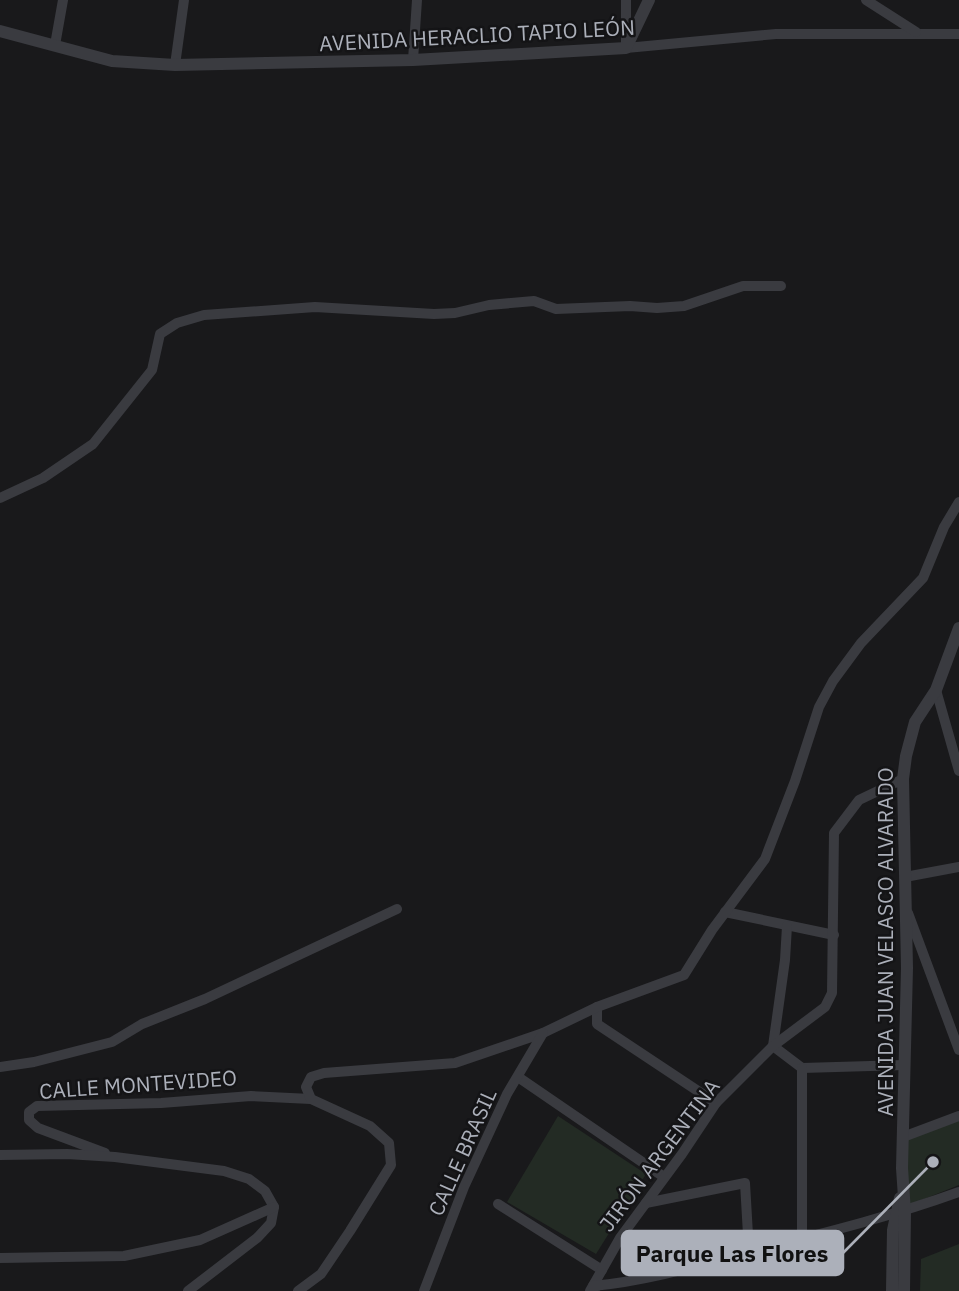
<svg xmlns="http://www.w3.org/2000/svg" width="959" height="1291" viewBox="0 0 959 1291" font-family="'IBM Plex Sans',sans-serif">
<rect width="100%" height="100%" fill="#19191b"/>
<g fill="#232b24">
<path d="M 558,1116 L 646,1174 L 596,1254 L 507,1202 Z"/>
<path d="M 959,1119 L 959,1185 L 904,1207 L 908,1139 Z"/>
<path d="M 959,1244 L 959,1291 L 920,1291 L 921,1259 Z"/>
</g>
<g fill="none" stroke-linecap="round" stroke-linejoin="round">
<g stroke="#3a3b40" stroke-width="10">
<path d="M 626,0 L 626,48 L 776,34 L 959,34"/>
<path d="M 866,0 L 916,32"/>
<path d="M 55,45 L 63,0"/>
<path d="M 413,60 L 417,0"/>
<path d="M 175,65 L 184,0"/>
<path d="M 0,498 L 43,478 L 93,444 L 152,370 L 160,334 L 177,323 L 204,315 L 315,307 L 434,314 L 455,313 L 489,305 L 534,301 L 556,309 L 630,306 L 657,308 L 684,306 L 743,286 L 781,286"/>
<path d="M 936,690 L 959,771"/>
<path d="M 905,877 L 959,867"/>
<path d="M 725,912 L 834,935"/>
<path d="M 908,913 L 959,1050"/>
<path d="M 787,926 L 785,960 L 773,1046 L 802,1068 L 905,1065"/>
<path d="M 597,1007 L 597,1024 L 716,1103"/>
<path d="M 0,1067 L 34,1062 L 112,1042 L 142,1024 L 205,999 L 397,909"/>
<path d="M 518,1077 L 664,1177"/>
<path d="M 903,1137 L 959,1116"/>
<path d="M 105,1153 L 38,1128 L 29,1120 L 29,1112 L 37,1106 L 161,1103 L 251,1096 L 311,1099"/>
<path d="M 0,1155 L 67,1154 L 115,1157 L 224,1171 L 249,1179 L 265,1191 L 274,1207 L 271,1223 L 257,1238 L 188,1291"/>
<path d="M 646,1203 L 745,1183 L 749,1252"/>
<path d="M 498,1204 L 602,1270"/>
<path d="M 802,1239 L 802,1068"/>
<path d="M 0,1258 L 124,1256 L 200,1240 L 274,1207"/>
<path d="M 298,1291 L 321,1274 L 350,1231 L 391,1165 L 389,1143 L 370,1126 L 311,1099 L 306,1087 L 311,1077 L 324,1073 L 455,1063 L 543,1033 L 597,1007 L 684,975 L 712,930 L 765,859 L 795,781 L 819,707 L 833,681 L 861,643 L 923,578 L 944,527 L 959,502"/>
<path d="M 424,1291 L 464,1187 L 507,1094 L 543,1033"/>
<path d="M 590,1291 L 620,1238 L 682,1154 L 716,1103 L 773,1046 L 825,1007 L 832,993 L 834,833 L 859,800 L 903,779"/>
<path d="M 595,1291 L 593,1286 C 646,1281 697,1266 749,1252 C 820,1234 890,1217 959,1192"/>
</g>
<g stroke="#3a3b40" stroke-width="12">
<path d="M 0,31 L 112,61 L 175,65 L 413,60 L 626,48 L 649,0"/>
<path d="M 892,1291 L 893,1230 L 900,1198"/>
<path d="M 904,1291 L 905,1212 L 902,1168 L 907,968 L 903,779 L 906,756 L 915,722 L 936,690 L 959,628"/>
</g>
</g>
<g text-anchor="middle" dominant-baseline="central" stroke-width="5" stroke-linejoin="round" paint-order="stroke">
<g font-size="21" fill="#acb0ba" stroke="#141416">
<text transform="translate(477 35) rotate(-3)">AVENIDA HERACLIO TAPIO LEÓN</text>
<text transform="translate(885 942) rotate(-90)">AVENIDA JUAN VELASCO ALVARADO</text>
<text transform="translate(138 1084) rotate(-4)">CALLE MONTEVIDEO</text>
<text transform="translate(462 1152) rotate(-66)">CALLE BRASIL</text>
<text transform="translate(659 1155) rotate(-53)">JIRÓN ARGENTINA</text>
</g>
</g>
<path fill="none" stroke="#acb0ba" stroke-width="2.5" d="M933 1162L843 1253"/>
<circle fill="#acb0ba" stroke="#141416" stroke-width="2.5" cx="933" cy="1162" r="7"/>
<rect fill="#acb0ba" stroke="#acb0ba" stroke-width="2.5" x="622" y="1231" width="221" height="44" rx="7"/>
<g font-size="23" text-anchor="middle" font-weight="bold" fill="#111">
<text x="732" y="1262">Parque Las Flores</text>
</g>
</svg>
